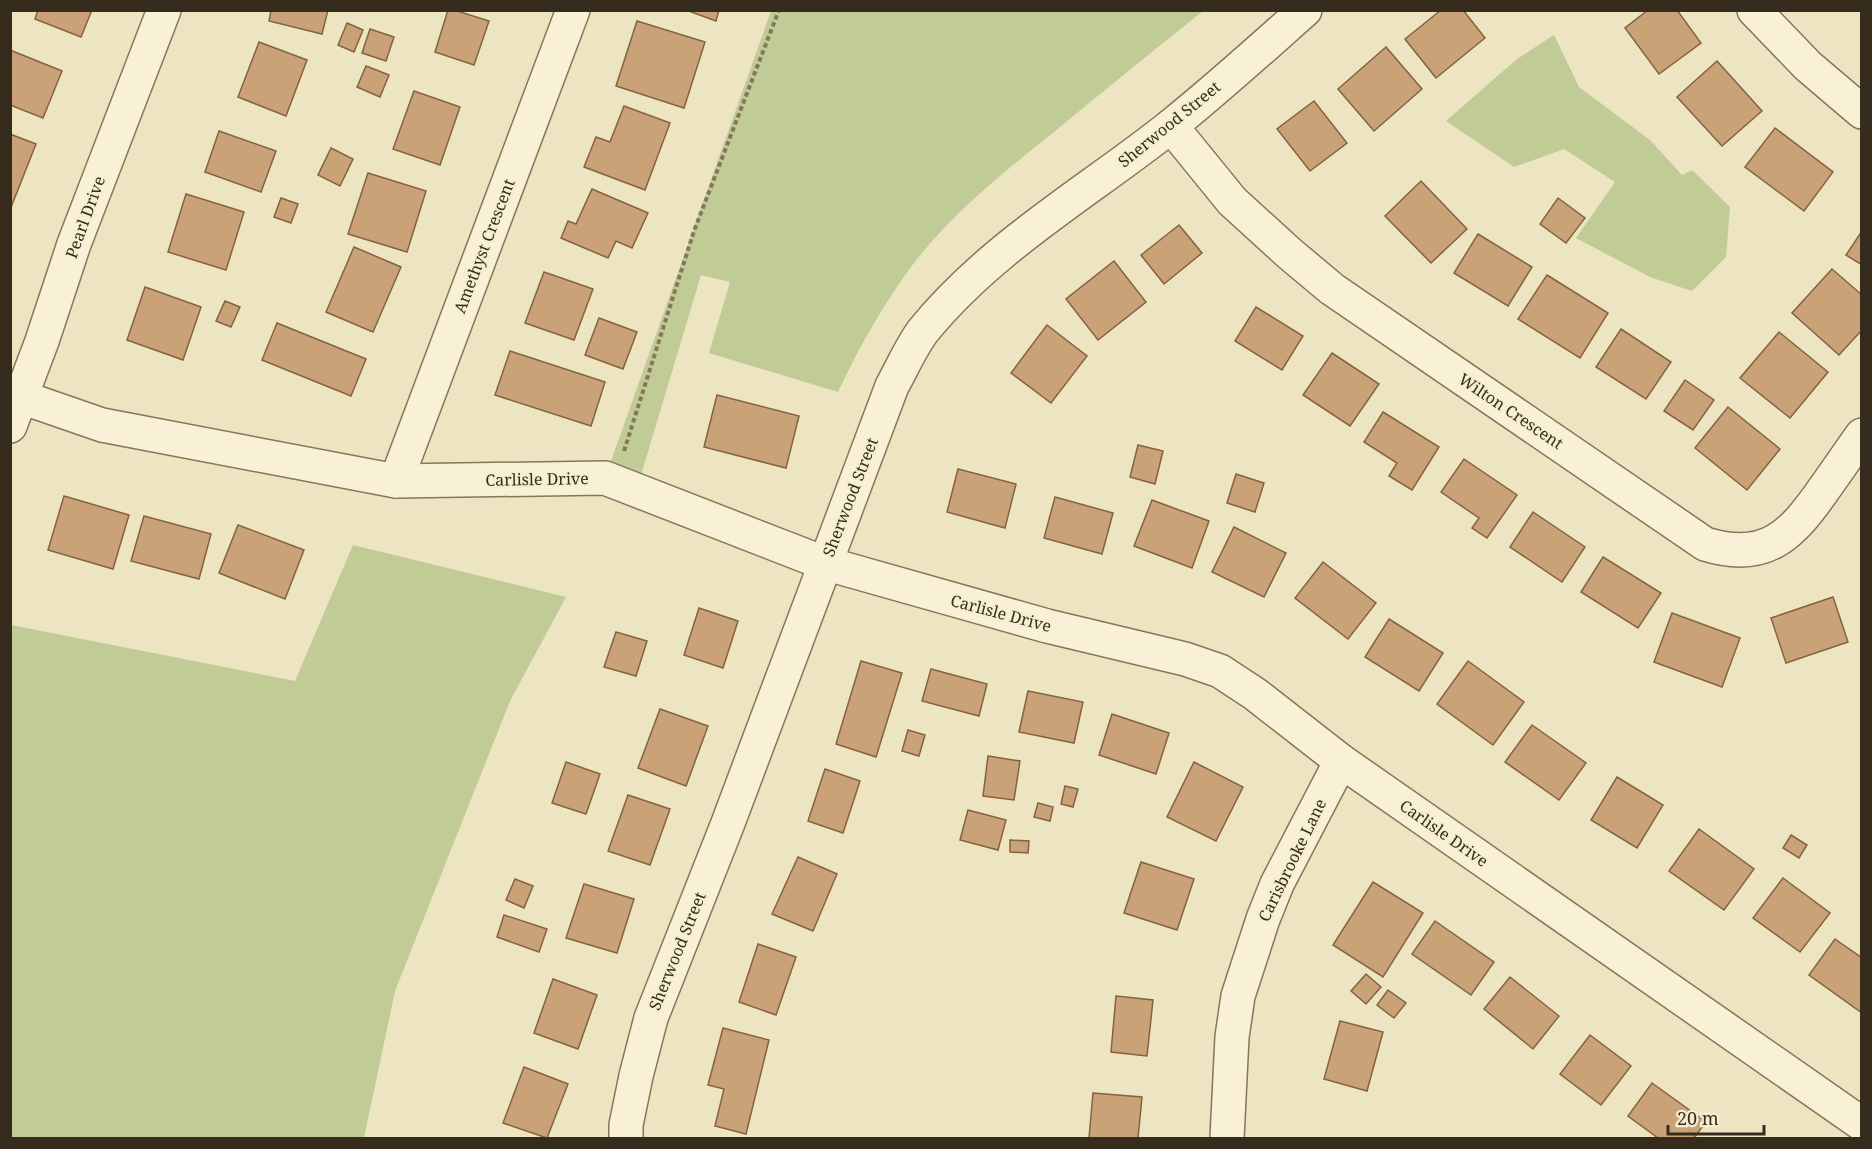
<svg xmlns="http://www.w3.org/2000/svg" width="1872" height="1149" viewBox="0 0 1872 1149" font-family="'Noto Serif',serif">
<rect width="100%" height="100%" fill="#ede4c2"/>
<g fill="#c0cb96">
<path d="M 771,11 L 1203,11 C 1153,51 1103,91 1054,132 C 1005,171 956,210 917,259 C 885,301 860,345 838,392 L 709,353 L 730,282 L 701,275 L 638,485 L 605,478 Z"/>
<path d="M 1554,35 L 1579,87 L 1650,140 L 1682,175 L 1692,170 L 1730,207 L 1726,257 L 1692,291 L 1650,277 L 1576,238 L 1615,182 L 1564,149 L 1514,167 L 1446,121 L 1517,59 Z"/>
<path d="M 353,545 L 566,597 L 510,701 L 395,991 L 364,1138 L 11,1138 L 11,625 L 295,681 Z"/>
</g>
<g fill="#caa278" stroke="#856240" stroke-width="1.5">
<path d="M 38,10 L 92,10 L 81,37 L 35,19 Z"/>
<path d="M 271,10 L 328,10 L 322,34 L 269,21 Z"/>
<path d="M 448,10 L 454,10 L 489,21 L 474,65 L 435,52 Z"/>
<path d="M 686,10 L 719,10 L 716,21 Z"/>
<path d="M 1441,10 L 1463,10 L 1485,38 L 1436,78 L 1405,39 Z"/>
<path d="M 1648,10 L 1677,10 L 1701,43 L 1659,74 L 1625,28 Z"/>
<path d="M 637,21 L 705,42 L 684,108 L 616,86 Z"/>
<path d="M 347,23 L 363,30 L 354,52 L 338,45 Z"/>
<path d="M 370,29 L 394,37 L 386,61 L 362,53 Z"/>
<path d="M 259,42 L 307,60 L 286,116 L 238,97 Z"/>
<path d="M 1386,47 L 1422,89 L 1374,131 L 1338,89 Z"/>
<path d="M 10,50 L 62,71 L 43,118 L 10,105 Z"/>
<path d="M 1717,61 L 1762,111 L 1722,146 L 1677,97 Z"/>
<path d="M 366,66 L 389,75 L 380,97 L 357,87 Z"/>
<path d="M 414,91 L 460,107 L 440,165 L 393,149 Z"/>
<path d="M 1314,101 L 1347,143 L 1310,171 L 1277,129 Z"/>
<path d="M 624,106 L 670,123 L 645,190 L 584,167 L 596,137 L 610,142 Z"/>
<path d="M 1775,128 L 1833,172 L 1804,211 L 1745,167 Z"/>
<path d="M 219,131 L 276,151 L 261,192 L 205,172 Z"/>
<path d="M 10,134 L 36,144 L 10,210 Z"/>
<path d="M 331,148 L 353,159 L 340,186 L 318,175 Z"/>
<path d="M 368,173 L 426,191 L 407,252 L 348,234 Z"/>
<path d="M 1421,181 L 1467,229 L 1431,263 L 1385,216 Z"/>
<path d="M 592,189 L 648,213 L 632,248 L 616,241 L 608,258 L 561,238 L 568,221 L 576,224 Z"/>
<path d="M 186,194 L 244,212 L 226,270 L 168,252 Z"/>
<path d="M 281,198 L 298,204 L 291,223 L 274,217 Z"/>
<path d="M 1558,198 L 1585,218 L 1566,243 L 1540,224 Z"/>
<path d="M 1179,225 L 1202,253 L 1164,284 L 1141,255 Z"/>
<path d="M 1862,231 L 1862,265 L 1846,255 Z"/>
<path d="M 1478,234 L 1532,267 L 1508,306 L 1454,273 Z"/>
<path d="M 354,247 L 401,267 L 373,332 L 326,312 Z"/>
<path d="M 1114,261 L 1146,302 L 1098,340 L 1066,299 Z"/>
<path d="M 1832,269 L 1862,295 L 1862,330 L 1839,355 L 1792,313 Z"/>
<path d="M 544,272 L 593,289 L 574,340 L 525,323 Z"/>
<path d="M 1547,275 L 1608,313 L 1580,358 L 1518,319 Z"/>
<path d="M 145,287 L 201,307 L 183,360 L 127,340 Z"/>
<path d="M 225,301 L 240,307 L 231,327 L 216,321 Z"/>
<path d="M 1256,307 L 1303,336 L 1282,370 L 1235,341 Z"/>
<path d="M 599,318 L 637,332 L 623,369 L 585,355 Z"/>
<path d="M 277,323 L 366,359 L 351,396 L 262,360 Z"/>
<path d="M 1047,325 L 1087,356 L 1051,403 L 1011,373 Z"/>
<path d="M 1621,329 L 1671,362 L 1646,399 L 1596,367 Z"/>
<path d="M 1779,332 L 1828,372 L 1790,418 L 1740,378 Z"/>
<path d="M 510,351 L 605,382 L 591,426 L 495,395 Z"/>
<path d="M 1332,353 L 1379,384 L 1350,426 L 1303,395 Z"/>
<path d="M 1685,380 L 1714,400 L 1693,430 L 1664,411 Z"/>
<path d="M 717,395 L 799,416 L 786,468 L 704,447 Z"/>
<path d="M 1728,407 L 1780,449 L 1747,490 L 1695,448 Z"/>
<path d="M 1383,412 L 1439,447 L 1412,490 L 1389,476 L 1397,463 L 1364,442 Z"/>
<path d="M 1138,445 L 1163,451 L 1155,484 L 1130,477 Z"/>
<path d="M 1464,459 L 1517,495 L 1487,538 L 1472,528 L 1479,518 L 1441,492 Z"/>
<path d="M 958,469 L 1016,484 L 1005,528 L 947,512 Z"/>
<path d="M 1236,474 L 1264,483 L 1255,512 L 1227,503 Z"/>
<path d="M 64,496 L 129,515 L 113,569 L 48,550 Z"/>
<path d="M 1055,497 L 1113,513 L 1102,554 L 1044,538 Z"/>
<path d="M 1152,500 L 1209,521 L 1192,568 L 1134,546 Z"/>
<path d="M 1533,512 L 1585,547 L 1562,582 L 1510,547 Z"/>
<path d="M 144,516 L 211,534 L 199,579 L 131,561 Z"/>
<path d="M 238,525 L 304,550 L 285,599 L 219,573 Z"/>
<path d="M 1234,527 L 1286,553 L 1264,597 L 1212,572 Z"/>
<path d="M 1603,557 L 1661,593 L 1638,628 L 1581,592 Z"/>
<path d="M 1323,562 L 1376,603 L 1348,639 L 1295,598 Z"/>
<path d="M 1833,597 L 1848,642 L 1786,663 L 1771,618 Z"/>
<path d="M 699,608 L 738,621 L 723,668 L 684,655 Z"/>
<path d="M 1672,613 L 1740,638 L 1722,687 L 1654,662 Z"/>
<path d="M 1389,619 L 1443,653 L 1419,691 L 1365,657 Z"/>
<path d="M 616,632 L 647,641 L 636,676 L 604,667 Z"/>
<path d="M 861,661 L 902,673 L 876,757 L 836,744 Z"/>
<path d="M 1468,661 L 1524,702 L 1493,745 L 1437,704 Z"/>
<path d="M 931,669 L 987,684 L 979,716 L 922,701 Z"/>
<path d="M 1028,691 L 1083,702 L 1074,743 L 1019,732 Z"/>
<path d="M 660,709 L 708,726 L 686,786 L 638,768 Z"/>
<path d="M 1112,714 L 1169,733 L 1156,774 L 1099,755 Z"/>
<path d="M 1532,725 L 1586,763 L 1559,800 L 1505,762 Z"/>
<path d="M 908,730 L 925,735 L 919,756 L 902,751 Z"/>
<path d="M 988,756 L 1020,761 L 1014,800 L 983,796 Z"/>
<path d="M 566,762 L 600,774 L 586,814 L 552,803 Z"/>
<path d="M 1194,762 L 1243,787 L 1216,841 L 1167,817 Z"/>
<path d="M 825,769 L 860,781 L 843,833 L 808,821 Z"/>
<path d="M 1617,777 L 1663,805 L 1637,848 L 1591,820 Z"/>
<path d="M 1065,786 L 1078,789 L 1073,807 L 1061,804 Z"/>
<path d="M 628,795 L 670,809 L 650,865 L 608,851 Z"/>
<path d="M 1038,803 L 1053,807 L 1050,821 L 1034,817 Z"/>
<path d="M 968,810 L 1006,820 L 998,850 L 960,840 Z"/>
<path d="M 1699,829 L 1754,869 L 1724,910 L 1669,871 Z"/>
<path d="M 1791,835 L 1807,845 L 1799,858 L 1783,848 Z"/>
<path d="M 1010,840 L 1029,841 L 1028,853 L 1010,852 Z"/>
<path d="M 798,857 L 837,874 L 813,931 L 772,914 Z"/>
<path d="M 1141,862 L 1194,879 L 1177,930 L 1124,913 Z"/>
<path d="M 1783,878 L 1830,913 L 1800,952 L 1753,918 Z"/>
<path d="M 515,879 L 533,886 L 524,908 L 506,900 Z"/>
<path d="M 1373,882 L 1423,913 L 1383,977 L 1333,945 Z"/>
<path d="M 584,884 L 634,899 L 617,953 L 566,938 Z"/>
<path d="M 504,915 L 547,929 L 539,952 L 497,937 Z"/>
<path d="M 1435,921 L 1494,962 L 1471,995 L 1412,954 Z"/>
<path d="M 1835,939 L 1862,958 L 1862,1013 L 1809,975 Z"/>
<path d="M 758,944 L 796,957 L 776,1015 L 739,1002 Z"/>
<path d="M 1366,974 L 1381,987 L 1366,1004 L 1351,991 Z"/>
<path d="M 1510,977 L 1559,1016 L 1533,1049 L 1484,1009 Z"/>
<path d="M 553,979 L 597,995 L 578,1049 L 534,1033 Z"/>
<path d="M 1388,990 L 1406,1003 L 1394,1018 L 1377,1005 Z"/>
<path d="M 1116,996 L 1153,1000 L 1147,1056 L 1111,1052 Z"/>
<path d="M 1340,1021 L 1383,1032 L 1367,1091 L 1324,1079 Z"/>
<path d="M 723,1028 L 769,1040 L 746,1134 L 715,1126 L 724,1089 L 708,1085 Z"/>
<path d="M 1590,1035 L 1631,1066 L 1601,1105 L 1560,1074 Z"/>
<path d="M 524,1067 L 568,1084 L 547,1138 L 503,1123 Z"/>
<path d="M 1652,1083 L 1706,1122 L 1694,1138 L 1658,1138 L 1628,1116 Z"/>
<path d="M 1093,1093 L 1142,1097 L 1138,1138 L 1089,1138 Z"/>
</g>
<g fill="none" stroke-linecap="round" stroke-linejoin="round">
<g stroke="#86765a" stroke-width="36">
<g id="street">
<path d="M 1754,10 L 1808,66 L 1862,112"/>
<path d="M 1171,126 L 1232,201 L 1289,253 L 1332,289 L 1705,544 C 1766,563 1792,535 1824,489 C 1837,471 1849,453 1862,435"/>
<path d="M 21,397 L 102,425 L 396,481 L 605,478 L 824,563 L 1047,626 L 1185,659 L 1220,671 L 1255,694 L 1341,761 L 1862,1124"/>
<path d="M 10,426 L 42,341 L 74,244 L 164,10"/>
<path d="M 396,481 L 573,10"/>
<path d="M 626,1138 L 626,1125 L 636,1076 L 651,1018 L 728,823 L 892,386 C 902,368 911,347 923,331 C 991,247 1088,192 1171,126 C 1217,89 1261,49 1305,10"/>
<path d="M 1227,1138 L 1232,1037 L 1238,996 L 1263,919 L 1277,884 L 1341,761"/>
</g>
</g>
<path stroke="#86765a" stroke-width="4" stroke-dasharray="4.5 3" stroke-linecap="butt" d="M 624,451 L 694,231 L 779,10"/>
<use href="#street" stroke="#f8f1d5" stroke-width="33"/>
</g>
<g text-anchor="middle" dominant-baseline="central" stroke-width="4.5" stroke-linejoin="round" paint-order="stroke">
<g font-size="16" fill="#362c1e" stroke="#f5eed1">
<text transform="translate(1169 124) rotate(-39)">Sherwood Street</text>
<text transform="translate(85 217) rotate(-70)">Pearl Drive</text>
<text transform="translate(484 246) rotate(-69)">Amethyst Crescent</text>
<text transform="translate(1511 411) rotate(34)">Wilton Crescent</text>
<text transform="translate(537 479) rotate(-1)">Carlisle Drive</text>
<text transform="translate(850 497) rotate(-69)">Sherwood Street</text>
<text transform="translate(1001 613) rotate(15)">Carlisle Drive</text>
<text transform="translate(1444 833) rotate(35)">Carlisle Drive</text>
<text transform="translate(1292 860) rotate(-64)">Carisbrooke Lane</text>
<text transform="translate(677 951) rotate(-68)">Sherwood Street</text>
</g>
</g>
<rect width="1872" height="1149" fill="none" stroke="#362c1e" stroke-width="24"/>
<path d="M1668 1125v9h96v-9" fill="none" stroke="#362c1e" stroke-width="3"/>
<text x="1677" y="1125" font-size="18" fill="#362c1e" stroke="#f5eed1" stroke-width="4.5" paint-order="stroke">20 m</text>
</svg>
